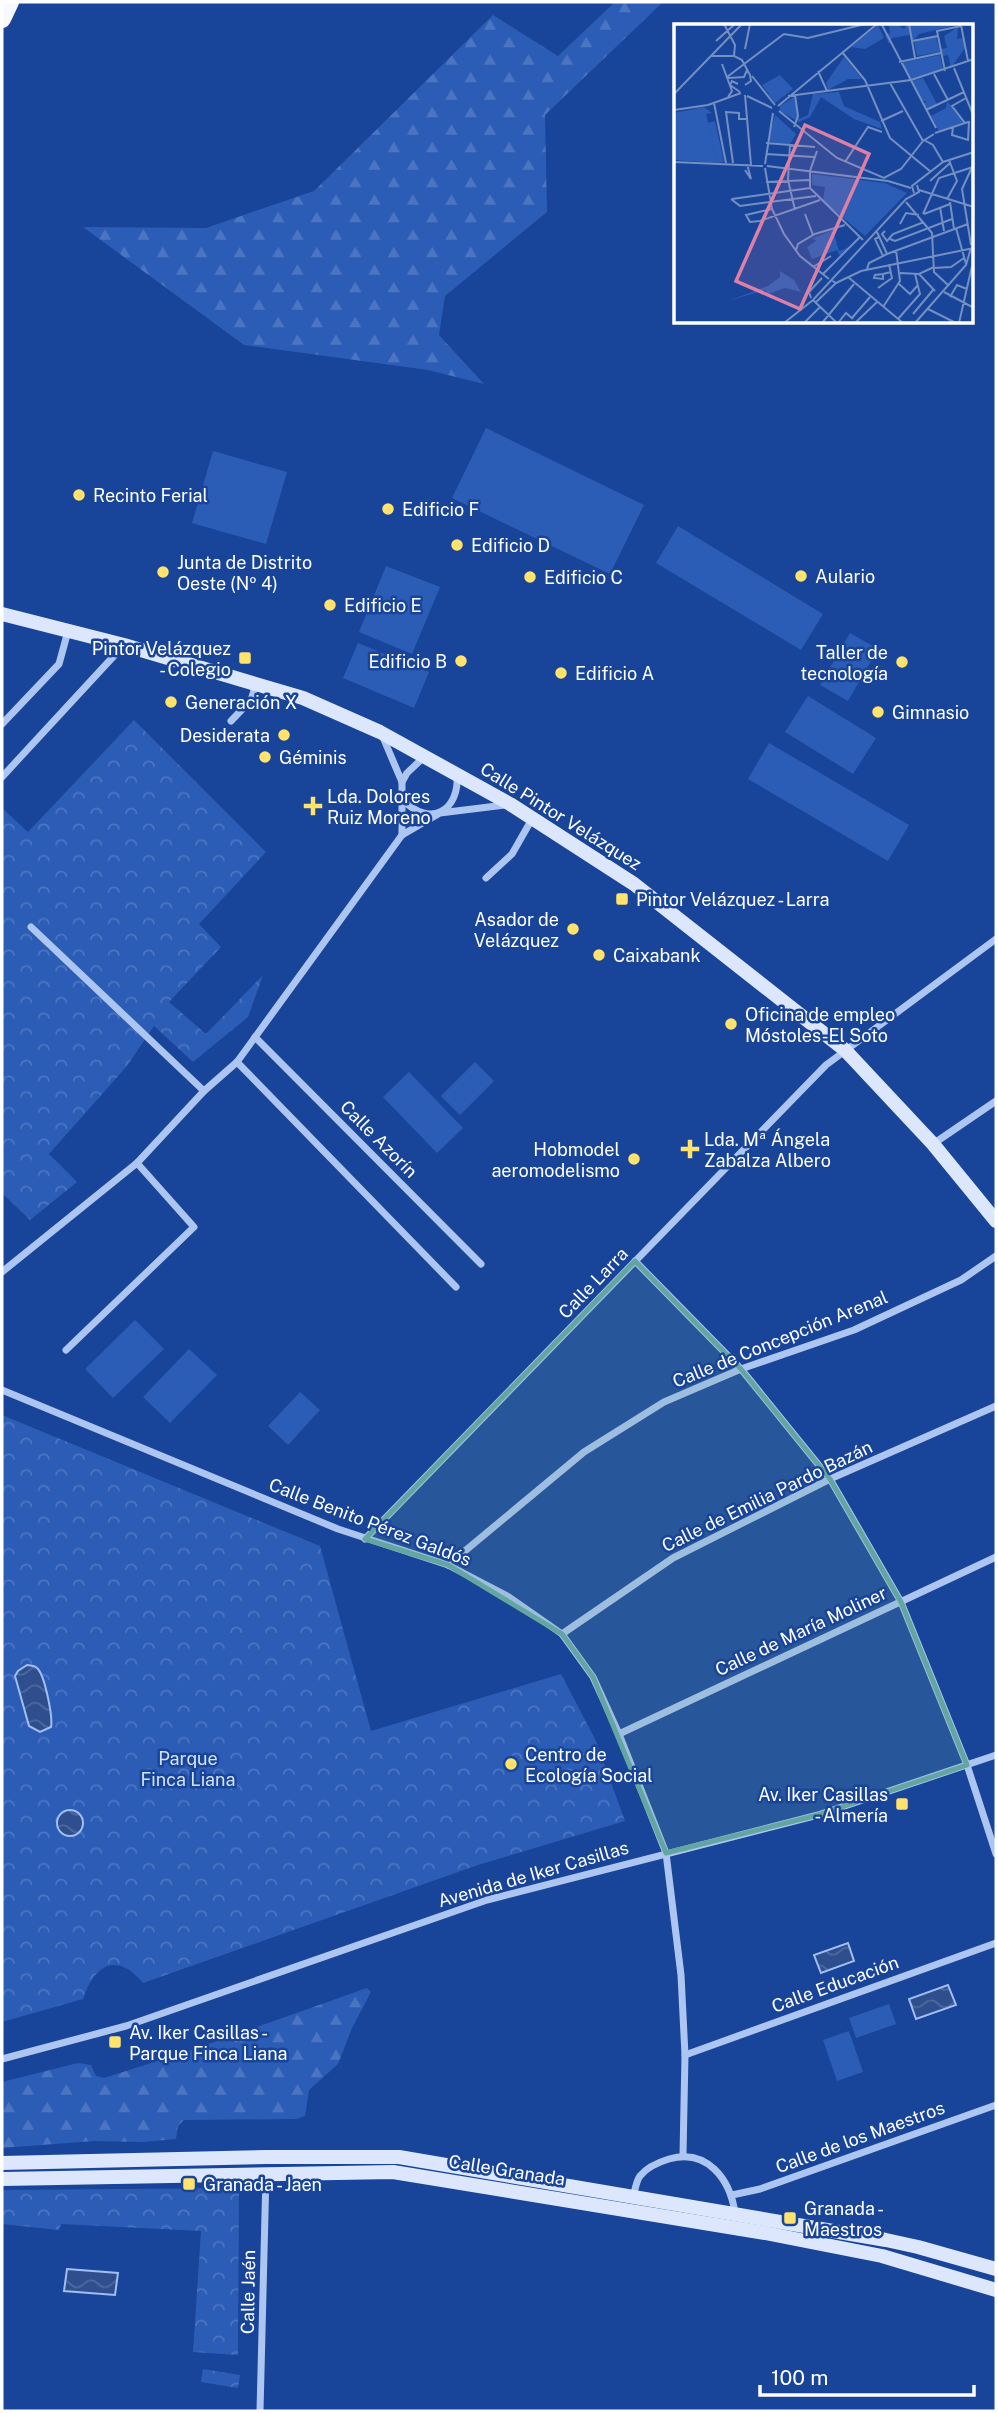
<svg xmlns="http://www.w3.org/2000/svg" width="998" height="2413" viewBox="0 0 998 2413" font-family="'Public Sans',sans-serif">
<defs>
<pattern id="forest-firs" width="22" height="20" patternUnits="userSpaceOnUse" patternTransform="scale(1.75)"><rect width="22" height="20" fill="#2c5db6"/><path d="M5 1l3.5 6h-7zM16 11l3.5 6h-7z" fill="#4c75c1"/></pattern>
<pattern id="park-crowns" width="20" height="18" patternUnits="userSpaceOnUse" patternTransform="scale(1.75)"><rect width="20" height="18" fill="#2c5db6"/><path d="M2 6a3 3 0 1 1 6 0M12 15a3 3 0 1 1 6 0" fill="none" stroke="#4c75c1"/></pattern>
<pattern id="water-waves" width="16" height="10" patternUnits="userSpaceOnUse" patternTransform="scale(1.75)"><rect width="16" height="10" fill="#2f4e8d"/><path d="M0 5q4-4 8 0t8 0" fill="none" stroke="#4e699e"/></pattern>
</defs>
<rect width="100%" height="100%" fill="#184499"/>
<g fill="url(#forest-firs)">
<path d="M 615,2 L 663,2 L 545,115 L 547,212 L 445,296 L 439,335 L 484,384 L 428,370 L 244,345 L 83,227 L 206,228 L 314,191 L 493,15 L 558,56 Z"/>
<path d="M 367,1988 L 371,1992 L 352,2028 L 338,2064 L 309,2090 L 305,2116 L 296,2119 L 184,2120 L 178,2126 L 176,2139 L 143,2142 L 94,2141 L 2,2148 L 2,2082 L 78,2063 L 91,2065 L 96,2076 L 104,2078 L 186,2052 Z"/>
</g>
<g fill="url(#park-crowns)">
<path d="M 134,720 L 266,852 L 199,924 L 221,947 L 169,1002 L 206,1034 L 263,975 L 248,1017 L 193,1062 L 154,1026 L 127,1066 L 49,1154 L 77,1182 L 30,1220 L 2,1193 L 2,808 L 28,832 Z"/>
<path d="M 2,1415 L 320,1546 L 371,1731 L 561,1674 L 596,1741 L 625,1821 L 478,1865 L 143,1983 C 117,1951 94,1965 83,1999 L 2,2022 Z"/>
<path d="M 239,2188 L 238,2355 L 193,2352 L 201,2231 L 61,2224 L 59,2230 L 2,2224 L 2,2190 Z"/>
<path d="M 203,2369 L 240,2375 L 238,2388 L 201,2382 Z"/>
</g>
<g fill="#2c5db6">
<path d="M 486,428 L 644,505 L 610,574 L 452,498 Z"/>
<path d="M 213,451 L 287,472 L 266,544 L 192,523 Z"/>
<path d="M 678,526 L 823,614 L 801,650 L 656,563 Z"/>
<path d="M 386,566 L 440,587 L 412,654 L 359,632 Z"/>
<path d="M 850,633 L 878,649 L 848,701 L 820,685 Z"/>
<path d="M 358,643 L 429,672 L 414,708 L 343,678 Z"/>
<path d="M 808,696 L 876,738 L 853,774 L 785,732 Z"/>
<path d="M 769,743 L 909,825 L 888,861 L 748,779 Z"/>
<path d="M 475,1062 L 494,1081 L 460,1115 L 441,1096 Z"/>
<path d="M 409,1072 L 463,1128 L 437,1153 L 383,1097 Z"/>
<path d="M 135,1320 L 164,1349 L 113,1398 L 85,1369 Z"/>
<path d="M 189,1349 L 217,1375 L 170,1423 L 143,1397 Z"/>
<path d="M 300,1392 L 320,1410 L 288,1445 L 268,1426 Z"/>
<path d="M 889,2004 L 896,2024 L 856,2038 L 849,2018 Z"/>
<path d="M 849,2031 L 863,2072 L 837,2081 L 823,2040 Z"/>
</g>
<g fill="url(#water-waves)" stroke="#a0bef3" stroke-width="2">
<path d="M 27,1665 C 32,1666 35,1665 38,1669 C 45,1677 53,1717 51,1727 L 40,1732 L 29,1726 L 15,1676 L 18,1671 Z"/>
<circle cx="70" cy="1823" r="13"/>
<path d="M 848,1943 L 854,1961 L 821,1973 L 814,1955 Z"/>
<path d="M 948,1985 L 956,2005 L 916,2019 L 909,1999 Z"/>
<path d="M 67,2269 L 118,2273 L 115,2295 L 64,2291 Z"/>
</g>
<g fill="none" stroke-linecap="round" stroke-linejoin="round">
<g stroke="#adc5f1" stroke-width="7">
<path d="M 231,721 L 251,700 L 256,684"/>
<path d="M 2,724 L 59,664 L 68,631"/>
<path d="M 382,735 L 402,782 L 402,835"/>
<path d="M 2,777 L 124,645"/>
<path d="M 402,782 L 407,773 L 424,757"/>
<path d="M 403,800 C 430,828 460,811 457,774"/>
<path d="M 486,878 L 512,854 L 532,819"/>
<path d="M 31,927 L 204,1091"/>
<path d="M 255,1037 L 481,1264"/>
<path d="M 237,1062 L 456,1287"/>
<path d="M 933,1144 L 996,1101"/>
<path d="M 635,1261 L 741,1369 L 830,1479 L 901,1602 L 967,1765 L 996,1854"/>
<path d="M 2,1272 L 137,1163 L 204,1091 L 237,1062 L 402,835 L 440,813 L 505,805"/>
<path d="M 66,1350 L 194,1227 L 137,1163"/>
<path d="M 2,1390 L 338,1529 L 448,1565 L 509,1597 L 562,1634 L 593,1677 L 619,1734 L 666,1853 L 681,1975 L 685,2055 L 683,2155"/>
<path d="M 365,1539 L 826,1065 L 996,939"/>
<path d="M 448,1565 L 584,1452 L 664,1402 L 741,1369 L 854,1330 L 961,1280 L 996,1256"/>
<path d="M 562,1634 L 673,1558 L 830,1479 L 996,1406"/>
<path d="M 619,1734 L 996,1557"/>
<path d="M 685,2055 L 996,1943"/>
<path d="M 2,2059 L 126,2026 L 487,1900 L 818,1815 L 996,1755"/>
<path d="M 732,2195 L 760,2189 L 996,2105"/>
<path d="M 633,2197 C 635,2191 636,2181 640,2176 C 647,2167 659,2162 669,2159 C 707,2148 730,2179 735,2213"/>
<path d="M 260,2411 L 266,2174"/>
</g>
<g stroke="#dce6fc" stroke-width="14">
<path d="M 2,614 L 124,645 L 303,698 L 380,732 L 510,804 L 634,884 L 845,1050 L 933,1144 L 996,1221"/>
<path d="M 2,2163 L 267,2157 L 399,2157 L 886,2240 L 918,2247 L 996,2269"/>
<path d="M 2,2179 L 393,2172 L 765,2233 L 882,2256 L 996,2290"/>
</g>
<path stroke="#f7f9ff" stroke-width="18" d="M 2,19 L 10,2"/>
</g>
<path fill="#63a6a1" fill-opacity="0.2" stroke="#63a6a1" stroke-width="5" stroke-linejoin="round" d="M 635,1261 L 741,1369 L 830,1479 L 901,1602 L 967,1765 L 818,1815 L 666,1853 L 593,1677 L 562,1634 L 448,1565 L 365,1539 Z"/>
<g fill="#ffe36d" stroke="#184499" stroke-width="2.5">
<circle cx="79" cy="495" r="7"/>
<circle cx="388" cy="509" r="7"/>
<circle cx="457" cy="545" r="7"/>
<circle cx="163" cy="572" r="7"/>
<circle cx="801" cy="576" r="7"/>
<circle cx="530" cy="577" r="7"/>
<circle cx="330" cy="605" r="7"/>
<rect x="238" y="651" width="14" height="14" rx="3.5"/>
<circle cx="461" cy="661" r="7"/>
<circle cx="902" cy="662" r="7"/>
<circle cx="561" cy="673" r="7"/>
<circle cx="171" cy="702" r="7"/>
<circle cx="878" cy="712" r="7"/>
<circle cx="284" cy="735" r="7"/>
<circle cx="265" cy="757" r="7"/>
<path d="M309.5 795.5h7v7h7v7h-7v7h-7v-7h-7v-7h7z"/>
<rect x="615" y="892" width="14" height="14" rx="3.5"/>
<circle cx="573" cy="929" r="7"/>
<circle cx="599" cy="955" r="7"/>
<circle cx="731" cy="1024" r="7"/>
<path d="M686.5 1138.5h7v7h7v7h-7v7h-7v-7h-7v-7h7z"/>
<circle cx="634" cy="1159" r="7"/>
<circle cx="511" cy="1764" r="7"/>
<rect x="895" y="1797" width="14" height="14" rx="3.5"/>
<rect x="108" y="2035" width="14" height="14" rx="3.5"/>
<rect x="182" y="2177" width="14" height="14" rx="3.5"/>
<rect x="783" y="2211" width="14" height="14" rx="3.5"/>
</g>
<g text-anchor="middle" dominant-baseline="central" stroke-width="5" stroke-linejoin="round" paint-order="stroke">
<g font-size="18" fill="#fff" stroke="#184499" text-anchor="start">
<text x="93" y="495">Recinto Ferial</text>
<text x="402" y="509">Edificio F</text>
<text x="471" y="545">Edificio D</text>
<text x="177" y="562">Junta de Distrito<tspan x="177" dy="21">Oeste (Nº 4)</tspan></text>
<text x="815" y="576">Aulario</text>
<text x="544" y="577">Edificio C</text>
<text x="344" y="605">Edificio E</text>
<text x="231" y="648" text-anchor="end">Pintor Velázquez<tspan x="231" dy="21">- Colegio</tspan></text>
<text x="888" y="652" text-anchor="end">Taller de<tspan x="888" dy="21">tecnología</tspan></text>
<text x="447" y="661" text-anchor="end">Edificio B</text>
<text x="575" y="673">Edificio A</text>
<text x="185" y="702">Generación X</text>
<text x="892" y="712">Gimnasio</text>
<text x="270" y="735" text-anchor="end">Desiderata</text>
<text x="279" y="757">Géminis</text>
<text x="327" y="796">Lda. Dolores<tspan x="327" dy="21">Ruiz Moreno</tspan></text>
<text x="636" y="899">Pintor Velázquez - Larra</text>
<text x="559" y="919" text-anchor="end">Asador de<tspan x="559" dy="21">Velázquez</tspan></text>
<text x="613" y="955">Caixabank</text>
<text x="745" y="1014">Oficina de empleo<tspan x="745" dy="21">Móstoles-El Soto</tspan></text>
<text x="704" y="1139">Lda. Mª Ángela<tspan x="704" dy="21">Zabalza Albero</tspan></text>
<text x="620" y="1149" text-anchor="end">Hobmodel<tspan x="620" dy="21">aeromodelismo</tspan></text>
<text x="525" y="1754">Centro de<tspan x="525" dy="21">Ecología Social</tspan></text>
<text x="888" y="1794" text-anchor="end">Av. Iker Casillas<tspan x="888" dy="21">- Almería</tspan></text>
<text x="129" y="2032">Av. Iker Casillas -<tspan x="129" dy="21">Parque Finca Liana</tspan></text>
<text x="203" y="2184">Granada - Jaen</text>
<text x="804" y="2208">Granada -<tspan x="804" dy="21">Maestros</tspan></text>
</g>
<g font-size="18" fill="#fff" stroke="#184499">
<text transform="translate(561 816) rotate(32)">Calle Pintor Velázquez</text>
<text transform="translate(379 1139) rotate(45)">Calle Azorín</text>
<text transform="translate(593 1283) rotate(-46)">Calle Larra</text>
<text transform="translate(780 1339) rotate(-22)">Calle de Concepción Arenal</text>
<text transform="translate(767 1496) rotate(-26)">Calle de Emilia Pardo Bazán</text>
<text transform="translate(370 1522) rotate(21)">Calle Benito Pérez Galdós</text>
<text transform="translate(801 1631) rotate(-25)">Calle de María Moliner</text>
<text transform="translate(533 1874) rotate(-16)">Avenida de Iker Casillas</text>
<text transform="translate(835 1984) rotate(-20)">Calle Educación</text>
<text transform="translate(860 2137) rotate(-20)">Calle de los Maestros</text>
<text transform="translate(507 2170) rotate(9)">Calle Granada</text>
<text transform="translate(248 2292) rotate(-89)">Calle Jaén</text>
</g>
<g font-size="18" fill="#d4e2fc" stroke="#184499">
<text x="188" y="1758">Parque<tspan x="188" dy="21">Finca Liana</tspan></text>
</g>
</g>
<g transform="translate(674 24)">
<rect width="299" height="299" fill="#184499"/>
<path d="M 106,247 L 120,256 L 127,268 L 111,264 L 94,270 L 91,266 L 54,277 L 94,262 L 106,253 Z" fill="#2c5db6"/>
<path d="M 223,0 L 230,5 L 233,0 L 286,0 L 245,10 L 240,16 L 235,11 L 218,14 L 215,20 L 211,11 L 216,9 L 215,2 ZM 204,1 L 210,14 L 191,25 L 177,23 ZM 284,3 L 283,15 L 289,14 L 291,24 L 277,44 L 274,31 L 269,32 L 267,25 L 273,24 L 270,12 ZM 262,13 L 266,28 L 243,32 L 240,17 ZM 266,31 L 269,46 L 236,55 L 227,39 ZM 170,33 L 188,55 L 174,55 L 154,66 L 152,59 ZM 106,51 L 119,65 L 101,79 L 88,61 ZM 249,54 L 263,80 L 254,85 L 249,80 L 253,77 L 248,77 L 238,57 ZM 165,68 L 170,82 L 206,98 L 208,105 L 180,95 L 147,73 L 136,93 L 125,98 L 106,87 L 106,82 L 120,73 L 125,95 L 134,91 L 139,70 ZM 273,77 L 290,98 L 265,107 L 257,92 L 272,84 ZM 101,91 L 122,110 L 116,120 L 94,118 ZM 41,97 L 50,138 L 44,139 L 34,99 ZM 138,150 L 211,159 L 233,169 L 191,212 L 149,177 L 151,163 L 138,161 ZM 159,206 L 165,227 L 175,223 L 166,232 L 163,226 L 138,235 L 133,223 L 143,216 L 137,215 Z" fill="#2c5db6"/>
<path d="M 30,83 L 38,89 L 32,90 L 44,139 L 0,136 L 0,89 Z" fill="#2c5db6"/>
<path fill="none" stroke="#748fc2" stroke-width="2" d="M 50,0 L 61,21 L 60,32 L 68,36 L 76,51 L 77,57 L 71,61M 235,0 L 241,34M 208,1 L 262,104M 287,1 L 294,37M 42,17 L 61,0M 238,17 L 264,12M 71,25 L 76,0M 168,28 L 191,56 L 216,114M 36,32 L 60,32M 225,38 L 267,29M 48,40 L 58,67 L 54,73M 280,44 L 300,93M 144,47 L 153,67M 271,47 L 263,7 L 287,2M 260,50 L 274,76M 78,52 L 101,81M 53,53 L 110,10 L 134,14 L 191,0M 54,54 L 70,53 L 73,46M 216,59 L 249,117M 64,60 L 58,57 L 56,61 L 66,68M 0,70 L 68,0M 71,71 L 77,141M 73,72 L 98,84M 114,72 L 237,56 L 300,35M 40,79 L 52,139M 104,82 L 203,0M 0,86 L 34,81 L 67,69M 252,86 L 290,68M 105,87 L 163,134 L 210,154 L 227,145 L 249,117 L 260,110M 207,97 L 229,87M 291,99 L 278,82 L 292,74M 120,103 L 124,92 L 121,71M 279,103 L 278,111 L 294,116 L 295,97M 261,109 L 294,98M 216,114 L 257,148M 250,116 L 259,121 L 269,138M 92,119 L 141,123M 116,121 L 114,156 L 121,186M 143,127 L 136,147 L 136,164 L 189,216M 92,130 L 140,133M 0,138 L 89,142M 171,138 L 194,103 L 208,108M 59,139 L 52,88 L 65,89 L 65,95 L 72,95M 91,140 L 99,89M 93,142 L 214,157 L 237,164M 91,144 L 98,185 L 110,210 L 126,232 L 155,255M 71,146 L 77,155 L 73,140M 256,157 L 276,139M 92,158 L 135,156M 245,166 L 300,183M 240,169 L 238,162 L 269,138 L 300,128M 57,175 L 66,182 L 142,172M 58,175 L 136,164M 273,175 L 283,157 L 275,136M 232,178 L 258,209 L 260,248 L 275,262M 276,178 L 280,205M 266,183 L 270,207M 98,185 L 72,191 L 76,198 L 86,197 L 146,176M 131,190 L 139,211M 249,190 L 265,154 L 299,143M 250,190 L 276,180M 226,200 L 232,189 L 245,191M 282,204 L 292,240M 211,207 L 208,210 L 213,217 L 219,210 L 250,198M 203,208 L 213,230M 205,213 L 201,215 L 209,232M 216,215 L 221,217 L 278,195M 297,221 L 288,165 L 300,139M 122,226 L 124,220 L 141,210 L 171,201M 139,243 L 157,232M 260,244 L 277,243 L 290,234M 193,245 L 195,239 L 213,230 L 294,200M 226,249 L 245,250 L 260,243M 149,250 L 186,213M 209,250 L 209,255 L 200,254 L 201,251 L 209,250 L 217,248M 245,250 L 261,267M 174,253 L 229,299M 157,256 L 162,259 L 187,247 L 300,224M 225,260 L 236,270 L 244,261M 204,264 L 218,254 L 215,240M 270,268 L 300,284M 276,273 L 283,261 L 293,265M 137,274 L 135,268 L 148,254M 139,276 L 163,299M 142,278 L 162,259M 209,283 L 226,257 L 222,226M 254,285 L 282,299M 239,290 L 259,266M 178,294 L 196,273M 224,295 L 246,270 L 241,250M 110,299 L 139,276 L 232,175 L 245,168 L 243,161M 130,299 L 146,283M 148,299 L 180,260M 164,299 L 172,289 L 179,295M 181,299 L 203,278M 241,299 L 292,241 L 297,224M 285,299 L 298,242"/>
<path fill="#dd80a5" fill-opacity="0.15" stroke="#dd80a5" stroke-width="3.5" d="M 131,101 L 195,130 L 126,285 L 62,257 Z"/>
<rect width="299" height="299" fill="none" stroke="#fff" stroke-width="3.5"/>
</g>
<rect width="998" height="2413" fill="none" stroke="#ffffff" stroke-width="7"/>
<path d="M760 2385v10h214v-10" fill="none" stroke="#ffffff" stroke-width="3.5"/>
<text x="771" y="2385" font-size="21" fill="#ffffff" stroke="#184499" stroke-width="5" paint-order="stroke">100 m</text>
</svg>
